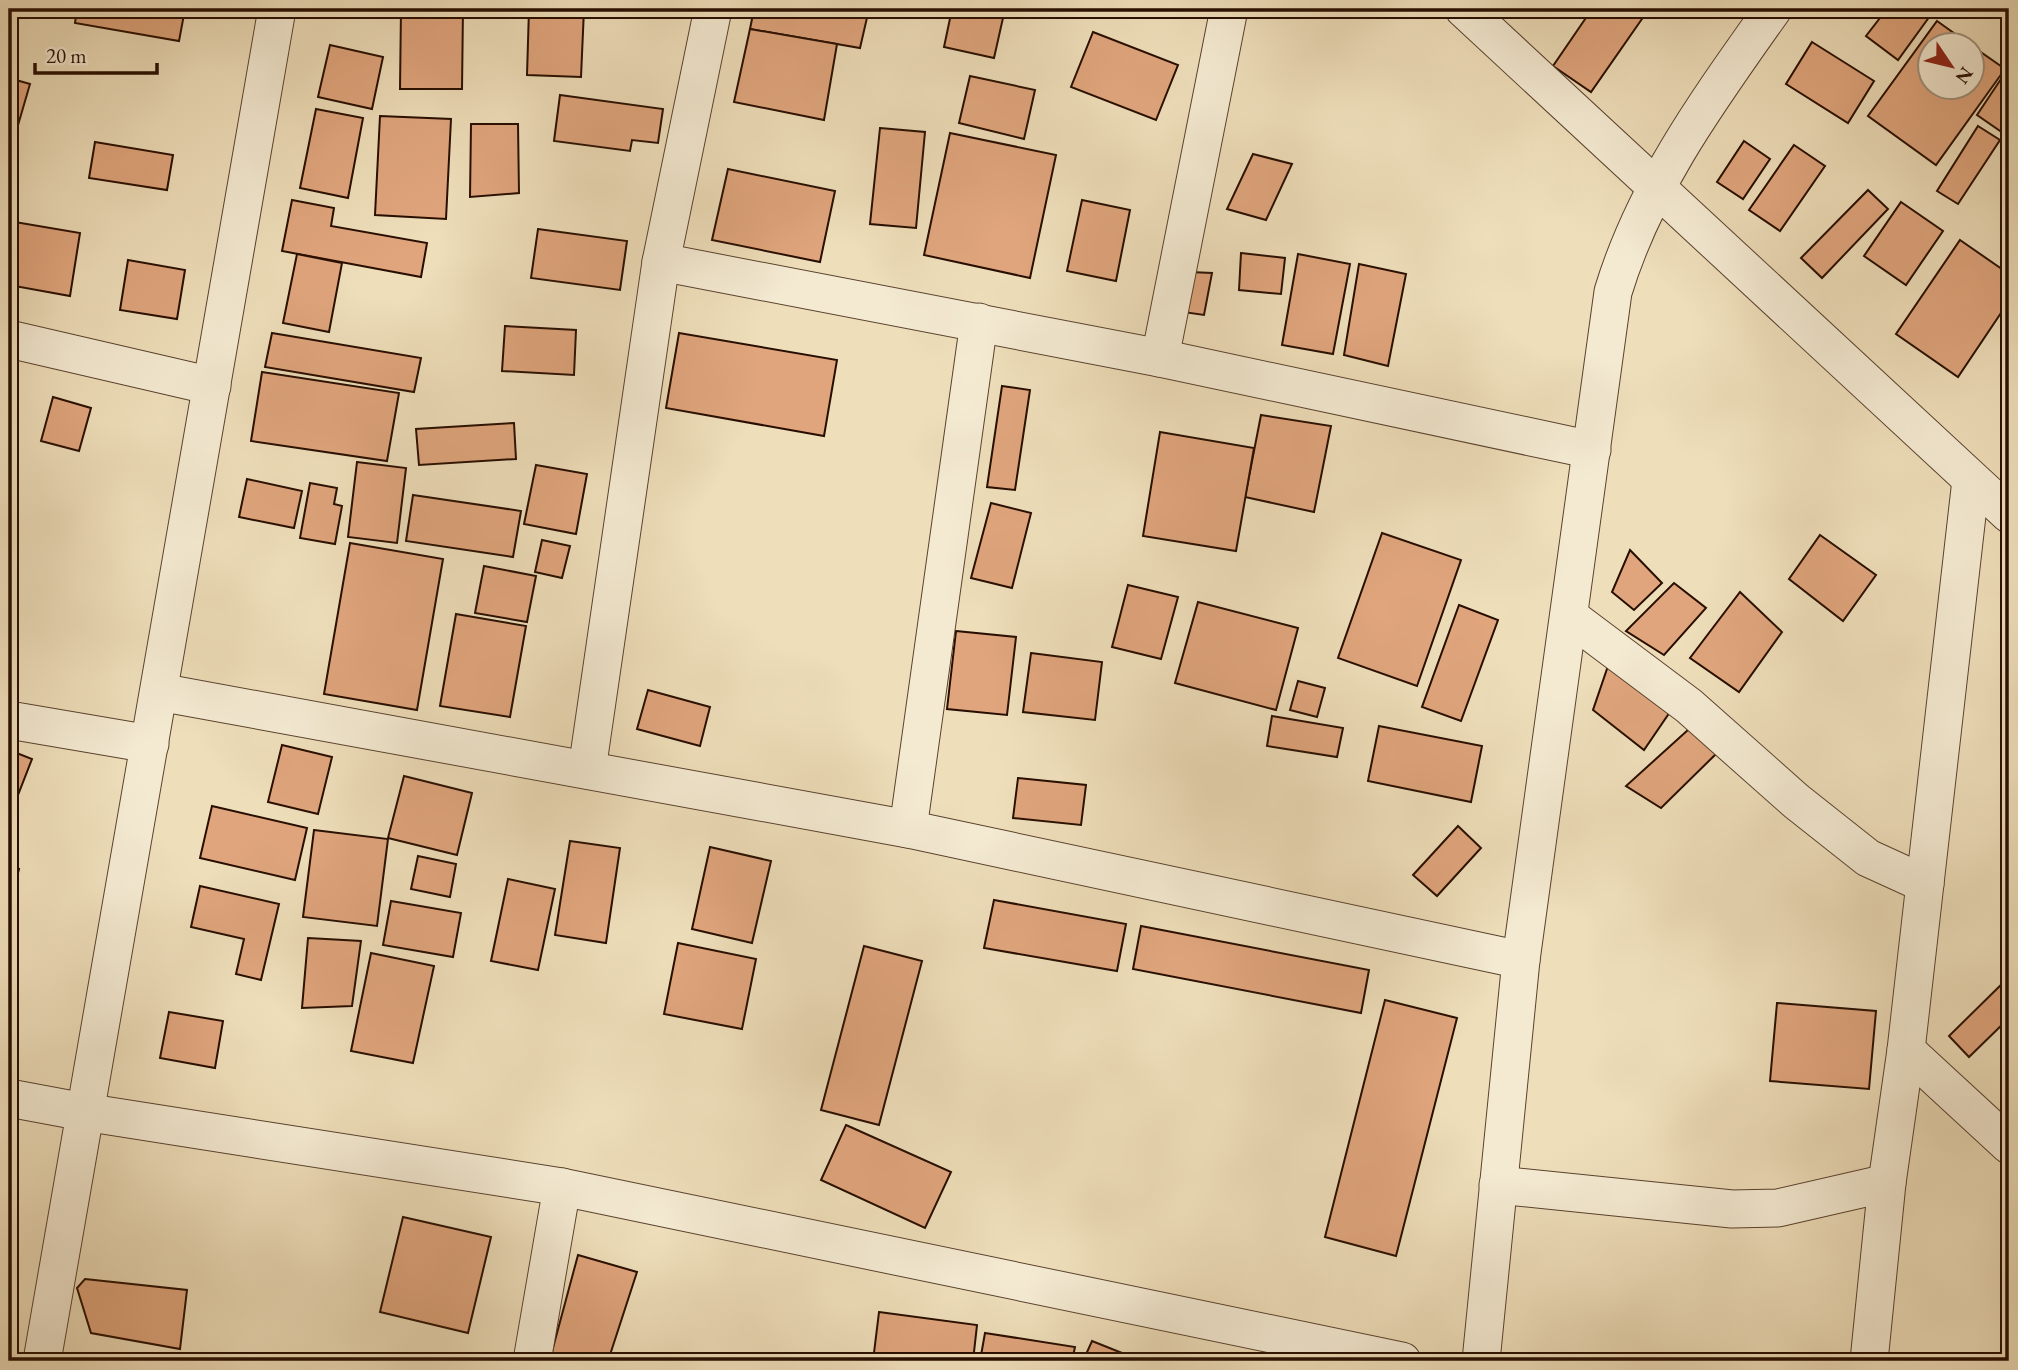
<svg xmlns="http://www.w3.org/2000/svg" width="2018" height="1370" viewBox="0 0 2018 1370" font-family="'EB Garamond',serif">
<rect width="100%" height="100%" fill="#eedeba"/>
<filter id="stains"><feTurbulence type="fractalNoise" baseFrequency=".00286" numOctaves="4"/><feColorMatrix values="0 0 0 0 .2 0 0 0 0 .09 0 0 0 0 .02 0 0 0 .5 -.17"/></filter>
<radialGradient id="worn" r=".72"><stop offset=".6" stop-color="#630" stop-opacity="0"/><stop offset="1" stop-color="#630" stop-opacity=".3"/></radialGradient>
<g fill="#e0a57d" stroke="#280e00" stroke-width="2">
<path d="M 21,9 L 66,9 L 65,15 Z"/>
<path d="M 77,9 L 185,9 L 179,41 L 75,23 Z"/>
<path d="M 401,9 L 463,9 L 462,89 L 400,89 Z"/>
<path d="M 529,9 L 584,9 L 581,77 L 527,75 Z"/>
<path d="M 754,9 L 869,9 L 860,48 L 750,29 Z"/>
<path d="M 952,9 L 1005,9 L 994,58 L 944,47 Z"/>
<path d="M 1592,9 L 1634,9 L 1644,16 L 1591,92 L 1553,66 Z"/>
<path d="M 1887,9 L 1935,9 L 1898,60 L 1866,36 Z"/>
<path d="M 1937,21 L 1972,46 L 1930,46 L 1930,88 L 1972,88 L 1972,46 L 2005,69 L 1936,165 L 1868,116 Z"/>
<path d="M 750,29 L 837,44 L 824,120 L 734,102 Z"/>
<path d="M 1093,32 L 1178,65 L 1156,120 L 1071,87 Z"/>
<path d="M 1812,42 L 1874,81 L 1848,123 L 1786,84 Z"/>
<path d="M 330,45 L 383,57 L 372,109 L 318,97 Z"/>
<path d="M 2009,67 L 2009,130 L 2006,135 L 1977,115 Z"/>
<path d="M 970,76 L 1035,90 L 1024,139 L 959,123 Z"/>
<path d="M 9,78 L 30,84 L 14,139 L 9,137 Z"/>
<path d="M 560,95 L 663,109 L 658,143 L 632,140 L 630,151 L 554,141 Z"/>
<path d="M 316,109 L 363,118 L 348,198 L 300,188 Z"/>
<path d="M 380,116 L 451,119 L 446,219 L 375,215 Z"/>
<path d="M 471,124 L 518,124 L 519,193 L 470,197 Z"/>
<path d="M 1978,126 L 2000,140 L 1958,204 L 1937,191 Z"/>
<path d="M 880,128 L 925,132 L 916,228 L 870,224 Z"/>
<path d="M 950,133 L 1056,155 L 1030,278 L 924,255 Z"/>
<path d="M 1744,141 L 1770,159 L 1743,199 L 1717,182 Z"/>
<path d="M 95,142 L 173,155 L 167,190 L 89,178 Z"/>
<path d="M 1794,145 L 1825,166 L 1780,231 L 1749,210 Z"/>
<path d="M 1253,154 L 1292,164 L 1266,220 L 1227,209 Z"/>
<path d="M 728,169 L 835,191 L 820,262 L 712,240 Z"/>
<path d="M 1868,190 L 1888,209 L 1822,278 L 1801,258 Z"/>
<path d="M 292,200 L 334,208 L 331,226 L 427,243 L 421,277 L 282,251 Z"/>
<path d="M 1082,200 L 1130,210 L 1116,281 L 1067,271 Z"/>
<path d="M 1901,202 L 1943,231 L 1906,285 L 1864,256 Z"/>
<path d="M 9,221 L 80,233 L 70,296 L 9,285 Z"/>
<path d="M 538,229 L 627,241 L 620,290 L 531,278 Z"/>
<path d="M 1960,240 L 2009,274 L 2009,301 L 1958,377 L 1896,334 Z"/>
<path d="M 1241,253 L 1285,258 L 1281,294 L 1239,290 Z"/>
<path d="M 297,254 L 342,263 L 329,332 L 283,323 Z"/>
<path d="M 1298,254 L 1350,264 L 1333,354 L 1282,345 Z"/>
<path d="M 128,260 L 185,270 L 177,319 L 120,310 Z"/>
<path d="M 1359,264 L 1406,274 L 1388,366 L 1344,355 Z"/>
<path d="M 1190,272 L 1212,273 L 1204,315 L 1183,312 Z"/>
<path d="M 505,326 L 576,330 L 574,375 L 502,371 Z"/>
<path d="M 272,333 L 421,358 L 414,392 L 265,367 Z"/>
<path d="M 679,333 L 837,360 L 824,436 L 666,408 Z"/>
<path d="M 262,372 L 399,393 L 387,461 L 251,441 Z"/>
<path d="M 1002,386 L 1030,390 L 1015,490 L 987,487 Z"/>
<path d="M 53,397 L 91,408 L 79,451 L 41,441 Z"/>
<path d="M 1261,415 L 1331,426 L 1314,512 L 1245,497 Z"/>
<path d="M 514,423 L 516,459 L 419,465 L 416,429 Z"/>
<path d="M 1160,432 L 1254,448 L 1236,551 L 1143,536 Z"/>
<path d="M 357,462 L 406,468 L 397,543 L 348,537 Z"/>
<path d="M 536,465 L 587,474 L 576,534 L 524,524 Z"/>
<path d="M 247,479 L 302,491 L 294,528 L 239,517 Z"/>
<path d="M 310,483 L 337,488 L 334,504 L 342,506 L 335,544 L 300,538 Z"/>
<path d="M 413,495 L 521,511 L 513,557 L 406,541 Z"/>
<path d="M 991,503 L 1031,513 L 1012,588 L 971,578 Z"/>
<path d="M 1382,533 L 1461,560 L 1417,686 L 1338,658 Z"/>
<path d="M 1820,535 L 1876,575 L 1843,621 L 1789,579 Z"/>
<path d="M 542,540 L 570,546 L 562,578 L 535,572 Z"/>
<path d="M 350,543 L 443,559 L 417,710 L 324,694 Z"/>
<path d="M 1630,550 L 1662,583 L 1634,610 L 1612,592 Z"/>
<path d="M 484,566 L 536,576 L 527,622 L 475,613 Z"/>
<path d="M 1674,583 L 1706,608 L 1664,655 L 1626,631 Z"/>
<path d="M 1128,585 L 1178,597 L 1161,659 L 1112,647 Z"/>
<path d="M 1740,592 L 1782,632 L 1739,692 L 1690,658 Z"/>
<path d="M 1198,602 L 1298,628 L 1276,710 L 1175,683 Z"/>
<path d="M 1459,605 L 1498,620 L 1461,721 L 1422,707 Z"/>
<path d="M 456,614 L 526,626 L 510,717 L 440,706 Z"/>
<path d="M 956,631 L 1016,637 L 1007,715 L 947,709 Z"/>
<path d="M 1031,653 L 1102,662 L 1095,720 L 1023,712 Z"/>
<path d="M 1609,663 L 1674,706 L 1644,750 L 1593,710 Z"/>
<path d="M 1298,681 L 1325,688 L 1317,717 L 1290,710 Z"/>
<path d="M 648,690 L 710,707 L 700,746 L 637,729 Z"/>
<path d="M 1272,716 L 1343,728 L 1337,757 L 1267,746 Z"/>
<path d="M 1379,726 L 1482,746 L 1471,802 L 1368,781 Z"/>
<path d="M 1689,729 L 1719,751 L 1661,808 L 1626,786 Z"/>
<path d="M 282,745 L 332,757 L 318,814 L 268,802 Z"/>
<path d="M 9,750 L 32,759 L 18,795 L 9,792 Z"/>
<path d="M 404,776 L 472,793 L 457,855 L 388,838 Z"/>
<path d="M 1018,778 L 1086,785 L 1081,825 L 1013,818 Z"/>
<path d="M 212,806 L 307,828 L 295,880 L 200,858 Z"/>
<path d="M 1458,826 L 1481,848 L 1437,896 L 1413,875 Z"/>
<path d="M 314,830 L 388,839 L 377,926 L 303,917 Z"/>
<path d="M 570,841 L 620,848 L 606,943 L 555,935 Z"/>
<path d="M 710,847 L 771,861 L 752,943 L 692,929 Z"/>
<path d="M 418,856 L 456,864 L 450,897 L 411,889 Z"/>
<path d="M 9,866 L 19,869 L 9,908 Z"/>
<path d="M 508,879 L 555,889 L 538,970 L 491,961 Z"/>
<path d="M 200,886 L 279,904 L 261,980 L 236,974 L 244,939 L 191,927 Z"/>
<path d="M 994,900 L 1126,924 L 1117,971 L 984,948 Z"/>
<path d="M 391,901 L 461,913 L 453,957 L 383,945 Z"/>
<path d="M 1141,926 L 1369,970 L 1361,1013 L 1133,969 Z"/>
<path d="M 308,938 L 361,941 L 352,1006 L 302,1008 Z"/>
<path d="M 678,943 L 756,959 L 742,1029 L 664,1014 Z"/>
<path d="M 864,946 L 922,961 L 879,1125 L 821,1110 Z"/>
<path d="M 371,953 L 434,966 L 413,1063 L 351,1051 Z"/>
<path d="M 2009,977 L 2009,1018 L 1969,1057 L 1949,1036 Z"/>
<path d="M 1385,1000 L 1457,1018 L 1396,1256 L 1325,1237 Z"/>
<path d="M 1777,1003 L 1876,1011 L 1869,1089 L 1770,1081 Z"/>
<path d="M 169,1012 L 223,1021 L 215,1068 L 160,1058 Z"/>
<path d="M 846,1125 L 951,1172 L 925,1228 L 821,1180 Z"/>
<path d="M 403,1217 L 491,1237 L 468,1333 L 380,1312 Z"/>
<path d="M 578,1255 L 637,1272 L 608,1361 L 562,1361 L 550,1359 Z"/>
<path d="M 85,1279 L 187,1290 L 180,1349 L 91,1333 L 77,1288 Z"/>
<path d="M 879,1312 L 977,1325 L 973,1361 L 873,1361 Z"/>
<path d="M 985,1333 L 1075,1347 L 1072,1361 L 980,1361 Z"/>
<path d="M 1092,1341 L 1142,1361 L 1083,1361 Z"/>
</g>
<g fill="none" stroke-linecap="round" stroke-linejoin="round">
<g stroke="#5a422e" stroke-width="39">
<g id="minor">
<path d="M 1464,9 L 2009,514"/>
<path d="M 661,262 L 1160,358 L 1592,450"/>
<path d="M 9,339 L 212,386"/>
<path d="M 1160,358 L 1229,9"/>
<path d="M 1569,616 L 1689,706 L 1796,801 L 1868,858 L 1925,884"/>
<path d="M 159,692 L 908,829 L 1521,960"/>
<path d="M 9,720 L 150,744"/>
<path d="M 587,770 L 661,262 L 713,9"/>
<path d="M 908,829 L 979,322"/>
<path d="M 1906,1050 L 2009,1145"/>
<path d="M 9,1098 L 84,1112 L 562,1187 L 1402,1361"/>
<path d="M 1498,1185 L 1732,1209 L 1778,1208 L 1887,1183"/>
<path d="M 42,1361 L 277,9"/>
<path d="M 532,1361 L 562,1187"/>
<path d="M 1481,1361 L 1521,960 L 1613,292 C 1645,186 1710,98 1773,9"/>
<path d="M 1869,1361 L 1887,1183 L 1906,1050 L 1971,480"/>
</g>
</g>
<use href="#minor" stroke="#f4ead2" stroke-width="37"/>
</g>
<rect width="2018" height="1370" fill="none" stroke="#eedeba" stroke-width="35"/>
<rect x="10" y="10" width="1997" height="1349" fill="none" stroke="#280e00" stroke-width="3.5"/>
<rect x="18" y="18" width="1983" height="1335" fill="none" stroke="#280e00" stroke-width="2"/>
<g transform="translate(1951 66) rotate(125)"><circle r="33" fill="#f4ead2" stroke="#a2927e" stroke-width="2"/>
<path d="M0-5L12 26L0 18L-12 26Z" fill="#8f2418"/>
<text y="-10" font-size="19" font-weight="bold" text-anchor="middle" fill="#280e00">N</text>
</g>
<path d="M35 63v10h122v-10" fill="none" stroke="#280e00" stroke-width="3.5"/>
<text x="46" y="63" font-size="21" fill="#280e00" stroke="#f4ead2" stroke-width="5" paint-order="stroke">20 m</text>
<rect width="100%" height="100%" filter="url(#stains)"/>
<rect width="100%" height="100%" fill="url(#worn)"/>
</svg>
